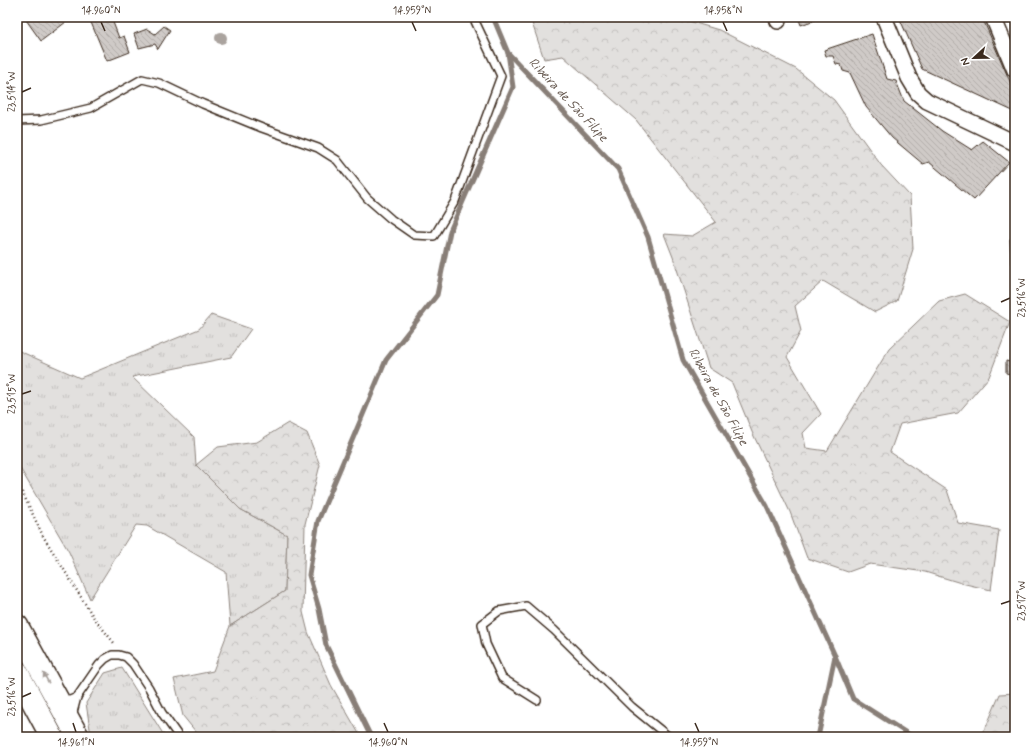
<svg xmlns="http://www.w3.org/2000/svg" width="1032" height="754" viewBox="0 0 1032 754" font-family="Mynerve,sans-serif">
<defs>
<pattern id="grass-tufts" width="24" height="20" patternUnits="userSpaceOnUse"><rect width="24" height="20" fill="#e2e0de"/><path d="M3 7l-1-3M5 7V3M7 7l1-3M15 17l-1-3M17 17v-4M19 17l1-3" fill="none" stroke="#c3c0be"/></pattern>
<pattern id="forest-crowns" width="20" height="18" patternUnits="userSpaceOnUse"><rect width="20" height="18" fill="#e2e0de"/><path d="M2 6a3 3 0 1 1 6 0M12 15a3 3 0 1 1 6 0" fill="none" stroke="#c3c0be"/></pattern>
<pattern id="building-back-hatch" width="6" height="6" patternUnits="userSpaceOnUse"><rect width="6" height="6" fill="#cfcac7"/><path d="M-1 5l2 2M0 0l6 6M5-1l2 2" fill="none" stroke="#b3aeaa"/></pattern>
</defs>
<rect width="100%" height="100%" fill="#fff"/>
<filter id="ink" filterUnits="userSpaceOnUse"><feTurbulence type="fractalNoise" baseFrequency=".025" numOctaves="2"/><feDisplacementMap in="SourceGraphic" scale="8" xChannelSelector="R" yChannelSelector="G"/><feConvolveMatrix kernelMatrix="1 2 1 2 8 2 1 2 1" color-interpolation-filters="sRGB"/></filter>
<g filter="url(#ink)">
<g fill="url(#grass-tufts)" stroke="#8e857e">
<path d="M 211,315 L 251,329 L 231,357 L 132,377 L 194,437 L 196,465 L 240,509 L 287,535 L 285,591 L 230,626 L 226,572 L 147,526 L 136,525 L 90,599 L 69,552 L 17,463 L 17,350 L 80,378 L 199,329 Z"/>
<path d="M 122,668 L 165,737 L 95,737 L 90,729 L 86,703 L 105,673 Z"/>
</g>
<g fill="url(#forest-crowns)" stroke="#8e857e">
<path d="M 530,17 L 675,17 L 719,30 L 796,69 L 834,100 L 881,165 L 910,196 L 913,249 L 897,301 L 875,312 L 823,281 L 795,306 L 801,331 L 787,357 L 821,414 L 803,433 L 806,448 L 827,451 L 889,349 L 939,301 L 965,294 L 1010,322 L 989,377 L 958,413 L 900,424 L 890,452 L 947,490 L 958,523 L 999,530 L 991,590 L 961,583 L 925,572 L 870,564 L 848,572 L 807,558 L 790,512 L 752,432 L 732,383 L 709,368 L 673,257 L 664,234 L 692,236 L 716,222 L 636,120 L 563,56 L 544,59 Z"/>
<path d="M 288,423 L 307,433 L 320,465 L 305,524 L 303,612 L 308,632 L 331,685 L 361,737 L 200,737 L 183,716 L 174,679 L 213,671 L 230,626 L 285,591 L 287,535 L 240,509 L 196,465 L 218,447 L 257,442 Z"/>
<path d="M 1015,693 L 1015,737 L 978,737 L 986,727 L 1000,694 Z"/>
</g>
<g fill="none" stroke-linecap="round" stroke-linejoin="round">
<g stroke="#887e77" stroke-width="5">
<path d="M 493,17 L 508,53 L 618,169 L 648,237 L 683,360 L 767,506 L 835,656 L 853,699 L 913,737"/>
<path d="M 371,737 L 326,645 L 319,609 L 309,575 L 318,521 L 386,360 L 437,295 L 450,231 L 513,87 L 508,53"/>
<path d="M 818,737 L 835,656"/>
</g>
</g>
<g fill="url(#building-back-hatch)" stroke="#3b2a1e">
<path d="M 24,17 L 62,17 L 66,22 L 41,41 Z"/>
<path d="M 97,17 L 111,17 L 119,38 L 124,36 L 130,52 L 107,61 L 90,20 Z"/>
<path d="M 798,17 L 823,17 L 801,25 Z"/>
<path d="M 899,17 L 982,17 L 1015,93 L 1015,112 L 922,69 Z"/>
<path d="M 164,26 L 170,30 L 158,49 L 155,44 L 139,48 L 134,34 L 147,29 L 155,34 Z"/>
<path d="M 872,34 L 887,79 L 896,81 L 904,101 L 942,131 L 972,150 L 983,141 L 1009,162 L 974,200 L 929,162 L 923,164 L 892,138 L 866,107 L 850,73 L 843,71 L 841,65 L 836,64 L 833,56 L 826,56 L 824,50 Z"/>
<path d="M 1015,234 L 1015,263 L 1011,264 L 1010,239 Z"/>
<path d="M 1015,355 L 1015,375 L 1006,373 L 1006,361 L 1014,363 Z"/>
</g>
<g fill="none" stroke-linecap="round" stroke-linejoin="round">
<g stroke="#3b2a1e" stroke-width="10">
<g id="service">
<path d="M 17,121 L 41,120 L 91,108 L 142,79 L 159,83 L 203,104 L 262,128 L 318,148 L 337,160 L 367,198 L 391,219 L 414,235 L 434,236 L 455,201 L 501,76 L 473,17"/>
<path d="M 77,697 L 99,665 L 105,659 L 112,655 L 119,655 L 126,657 L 133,664 L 149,688 L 162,713 L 179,737"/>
<path d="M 62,700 L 70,700 L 77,697 L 72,716"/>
<path d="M 537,700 L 502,678 L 486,644 L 482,624 L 499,611 L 526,606 L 554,630 L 632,707 L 669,737"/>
</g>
</g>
<g stroke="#3b2a1e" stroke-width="18">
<g id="minor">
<path d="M 777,17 L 778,21"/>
<path d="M 884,17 L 909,78 L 918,93 L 927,101 L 1015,143"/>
<path d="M 993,17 L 1015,70"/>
</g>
</g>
<g stroke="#3b2a1e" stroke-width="25">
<g id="trunk">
<path d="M 17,626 L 78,737"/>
<path d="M 17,672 L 52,737"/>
</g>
</g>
<path stroke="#3b2a1e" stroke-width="2.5" stroke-dasharray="1 3" stroke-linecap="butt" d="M 17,481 L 43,536 L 94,618 L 114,643"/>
<use href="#service" stroke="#fff" stroke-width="7"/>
<use href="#minor" stroke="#fff" stroke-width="15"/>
<use href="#trunk" stroke="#fff" stroke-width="22"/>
</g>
<circle fill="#aaa39e" cx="221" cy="38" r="6"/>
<defs><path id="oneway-solid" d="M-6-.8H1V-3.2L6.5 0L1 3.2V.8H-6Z"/></defs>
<use fill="#a79f9a" href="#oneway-solid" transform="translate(46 678) rotate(-119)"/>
</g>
<path fill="none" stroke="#3b2a1e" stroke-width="1.5" d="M 101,22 L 105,31M 412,22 L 416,31M 723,22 L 727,31M 22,92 L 31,88M 1001,302 L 1010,298M 22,394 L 31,391M 1001,604 L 1010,601M 22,697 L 31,693M 73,723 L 76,732M 384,723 L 388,732M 695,723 L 699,732"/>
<g text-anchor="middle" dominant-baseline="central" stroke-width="4" stroke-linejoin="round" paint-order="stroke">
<g font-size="13" font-style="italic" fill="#685b52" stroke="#fff">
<text transform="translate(568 100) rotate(47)">Ribeira de São Filipe</text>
<text transform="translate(718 397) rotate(61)">Ribeira de São Filipe</text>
</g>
</g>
<rect width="1032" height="754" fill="none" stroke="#fff" stroke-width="44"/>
<g transform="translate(974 58) rotate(248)" stroke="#ffffff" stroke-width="3" paint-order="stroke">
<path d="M0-3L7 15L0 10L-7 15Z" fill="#3b2a1e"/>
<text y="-6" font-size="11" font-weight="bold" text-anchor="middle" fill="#3b2a1e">N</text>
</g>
<rect x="22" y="22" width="988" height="710" fill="none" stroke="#3b2a1e" stroke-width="1.5"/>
<g font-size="10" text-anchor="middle" fill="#3b2a1e">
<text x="101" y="14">14.960°N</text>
<text x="412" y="14">14.959°N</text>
<text x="723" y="14">14.958°N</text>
<text transform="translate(11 92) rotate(-90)" y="4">23.514°W</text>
<text transform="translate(1021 298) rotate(-90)" y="4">23.516°W</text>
<text transform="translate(11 394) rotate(-90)" y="4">23.515°W</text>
<text transform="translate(1021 601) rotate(-90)" y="4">23.517°W</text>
<text transform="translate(11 697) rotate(-90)" y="4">23.516°W</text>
<text x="76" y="746">14.961°N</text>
<text x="388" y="746">14.960°N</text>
<text x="699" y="746">14.959°N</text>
</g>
</svg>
